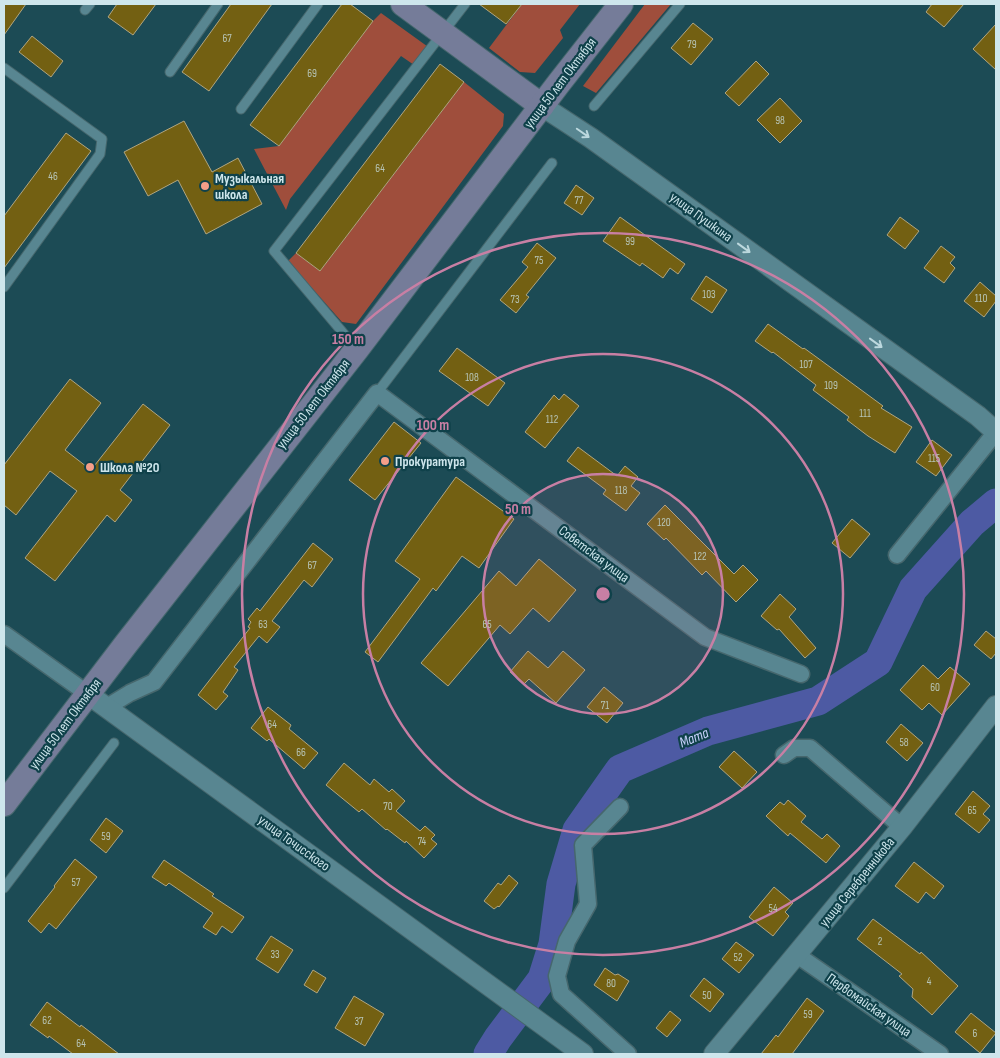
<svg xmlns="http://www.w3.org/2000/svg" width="1000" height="1058" viewBox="0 0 1000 1058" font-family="'Sofia Sans Condensed',sans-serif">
<rect width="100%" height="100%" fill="#1c4b55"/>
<g fill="#9f4e3c">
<path d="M 522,4 L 580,4 L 560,30 L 563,38 L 535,73 L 520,72 L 489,48 Z"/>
<path d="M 645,4 L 671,4 L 596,93 L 583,86 Z"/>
<path d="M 381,13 L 431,49 L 417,67 L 401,56 L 290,199 L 286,210 L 254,149 L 279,146 L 373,21 Z"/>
<path d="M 464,82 L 504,114 L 503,126 L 356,324 L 342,322 L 288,261 L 296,253 L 320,271 Z"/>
</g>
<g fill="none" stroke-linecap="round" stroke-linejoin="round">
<path stroke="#4d5aa3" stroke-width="29" d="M 488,1054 L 498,1038 L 542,979 L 553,944 L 561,884 L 577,830 L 620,769 L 708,731 L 818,701 L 878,662 L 913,589 L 972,523 L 996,503"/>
</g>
<g fill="#736012" stroke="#b0a57f">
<path d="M 4,4 L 26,4 L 4,35 Z"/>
<path d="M 117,4 L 156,4 L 133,35 L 108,17 Z"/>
<path d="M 231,4 L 272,4 L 209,91 L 182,72 Z"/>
<path d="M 342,4 L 350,4 L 373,21 L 279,146 L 250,125 Z"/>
<path d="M 479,4 L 522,4 L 506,24 Z"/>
<path d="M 932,4 L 964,4 L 944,27 L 926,12 Z"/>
<path d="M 693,23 L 713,39 L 691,65 L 671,48 Z"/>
<path d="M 996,24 L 996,70 L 973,49 Z"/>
<path d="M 32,36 L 63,61 L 51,77 L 19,52 Z"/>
<path d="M 756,61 L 769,74 L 739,106 L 725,93 Z"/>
<path d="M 440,64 L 464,82 L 320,271 L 296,253 Z"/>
<path d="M 780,98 L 802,121 L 780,143 L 757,120 Z"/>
<path d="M 184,121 L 212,172 L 238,158 L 262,204 L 206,234 L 178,180 L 148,196 L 124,152 Z"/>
<path d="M 66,133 L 91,151 L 4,268 L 4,216 Z"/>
<path d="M 576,185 L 594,198 L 582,215 L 564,203 Z"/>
<path d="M 620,217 L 685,264 L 678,274 L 670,268 L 663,278 L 642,263 L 640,266 L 603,241 Z"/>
<path d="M 900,217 L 919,231 L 905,249 L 887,235 Z"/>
<path d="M 537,243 L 556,258 L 526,295 L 529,297 L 516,313 L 500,300 L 528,267 L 522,262 Z"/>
<path d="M 941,246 L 955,257 L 950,263 L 955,268 L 944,283 L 924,268 Z"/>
<path d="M 706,276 L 727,290 L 712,313 L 691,299 Z"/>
<path d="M 980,282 L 996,296 L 996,301 L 984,317 L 964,301 Z"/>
<path d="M 768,324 L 803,349 L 804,348 L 830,367 L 883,406 L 881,408 L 912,427 L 895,453 L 868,436 L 847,420 L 849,417 L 813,390 L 816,385 L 773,352 L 772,353 L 755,341 Z"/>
<path d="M 457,348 L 505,383 L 488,406 L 439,371 Z"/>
<path d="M 70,379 L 101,403 L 65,450 L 91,470 L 143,404 L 170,425 L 120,490 L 132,500 L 115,522 L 107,515 L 55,581 L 25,558 L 77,491 L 50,471 L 16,515 L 4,505 L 4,465 Z"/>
<path d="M 564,394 L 579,406 L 545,448 L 525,432 L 554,395 L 559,400 Z"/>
<path d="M 394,422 L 421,443 L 375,500 L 349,480 Z"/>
<path d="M 932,440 L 952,455 L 936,476 L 916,462 Z"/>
<path d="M 578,447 L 617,476 L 625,466 L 638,477 L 631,486 L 640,493 L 626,511 L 603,494 L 606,490 L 567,461 Z"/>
<path d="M 456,477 L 514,519 L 479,568 L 462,556 L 436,591 L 433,588 L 378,662 L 365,652 L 420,579 L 395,561 Z"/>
<path d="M 665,505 L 734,574 L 743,565 L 758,580 L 736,602 L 706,571 L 702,575 L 666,538 L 664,540 L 647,524 Z"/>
<path d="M 852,519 L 870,534 L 850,558 L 832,543 Z"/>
<path d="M 313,543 L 333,559 L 312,587 L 304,580 L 272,621 L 280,627 L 267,643 L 259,636 L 234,667 L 238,670 L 223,692 L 228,696 L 216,710 L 198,695 L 250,628 L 248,627 L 251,622 L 248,619 L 257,608 L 260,611 Z"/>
<path d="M 539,559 L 576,590 L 549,622 L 533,608 L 510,634 L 500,625 L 448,686 L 421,663 L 499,571 L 516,586 Z"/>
<path d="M 780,594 L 796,609 L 789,617 L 816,648 L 805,658 L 779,629 L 777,630 L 761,616 Z"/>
<path d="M 986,631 L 996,639 L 996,653 L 991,659 L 974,645 Z"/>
<path d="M 528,651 L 548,668 L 563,651 L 585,670 L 556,703 L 529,679 L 524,684 L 510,672 Z"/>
<path d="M 923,665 L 938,679 L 950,667 L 970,684 L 942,715 L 929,703 L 922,710 L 900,690 Z"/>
<path d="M 604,687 L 623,703 L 607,723 L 587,707 Z"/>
<path d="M 268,707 L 291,725 L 289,729 L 318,753 L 304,769 L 269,739 L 267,741 L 251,728 Z"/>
<path d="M 901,724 L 923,743 L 907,761 L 886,742 Z"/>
<path d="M 734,751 L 757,772 L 742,788 L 719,767 Z"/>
<path d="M 344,763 L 370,785 L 374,779 L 389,792 L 392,789 L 405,801 L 396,811 L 420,831 L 425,826 L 435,835 L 431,839 L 437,844 L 424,858 L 406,841 L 405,843 L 387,829 L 386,830 L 362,809 L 359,812 L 326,785 Z"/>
<path d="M 973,791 L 990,806 L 983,814 L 990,820 L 979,833 L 955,814 Z"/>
<path d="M 788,800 L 806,816 L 801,822 L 822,839 L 827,834 L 840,846 L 826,863 L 790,833 L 788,836 L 766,816 L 780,802 L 784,805 Z"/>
<path d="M 106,818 L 123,831 L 106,853 L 90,840 Z"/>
<path d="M 75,859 L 97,877 L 56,929 L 49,923 L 41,933 L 28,921 L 55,887 L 54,886 Z"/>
<path d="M 164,860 L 214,894 L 212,896 L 244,917 L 232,933 L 222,926 L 216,935 L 203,927 L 213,913 L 169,883 L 166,886 L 152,877 Z"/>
<path d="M 914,862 L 944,886 L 934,899 L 926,892 L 918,903 L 895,886 Z"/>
<path d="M 509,875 L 518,883 L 499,907 L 498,906 L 494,909 L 484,901 L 498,883 L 501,885 Z"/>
<path d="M 774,887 L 793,903 L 785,912 L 789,916 L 773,936 L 749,917 Z"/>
<path d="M 873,919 L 920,954 L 921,952 L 958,986 L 932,1015 L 912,997 L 913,989 L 899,976 L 902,974 L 857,939 Z"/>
<path d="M 271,936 L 293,950 L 278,973 L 256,959 Z"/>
<path d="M 736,942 L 754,955 L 739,973 L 722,959 Z"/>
<path d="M 605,968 L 615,975 L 618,974 L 629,981 L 617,1001 L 594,985 Z"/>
<path d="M 313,970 L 326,978 L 317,993 L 304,985 Z"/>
<path d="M 704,978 L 724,994 L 710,1012 L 690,996 Z"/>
<path d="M 354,996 L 384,1014 L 365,1046 L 335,1028 Z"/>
<path d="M 807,998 L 824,1011 L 792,1054 L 761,1054 L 776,1035 L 778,1037 Z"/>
<path d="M 47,1002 L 80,1027 L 81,1025 L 119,1054 L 73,1054 L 49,1036 L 48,1038 L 30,1025 Z"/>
<path d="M 670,1011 L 681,1020 L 667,1037 L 656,1028 Z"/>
<path d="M 971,1013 L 996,1033 L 980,1053 L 955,1032 Z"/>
</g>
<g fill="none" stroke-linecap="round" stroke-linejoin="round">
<g stroke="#46676d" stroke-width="11">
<g id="service">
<path d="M 85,10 L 90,4"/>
<path d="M 4,68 L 102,139 L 100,154 L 4,287"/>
<path d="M 170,72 L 218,4"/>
<path d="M 594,106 L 680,4"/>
<path d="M 241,109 L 318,4"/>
<path d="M 355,347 L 274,251 L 465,4"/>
<path d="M 377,393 L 552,163"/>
<path d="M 4,888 L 114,743"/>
</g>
</g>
<g stroke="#46676d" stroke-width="19">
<g id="minor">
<path d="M 897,555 L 996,432"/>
<path d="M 4,634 L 88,694"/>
<path d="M 107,707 L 130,693 L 154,682 L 377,393 L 705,637 L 801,674"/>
<path d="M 784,755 L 794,748 L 810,748 L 902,827"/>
<path d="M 620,807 L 583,845 L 588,904 L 567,941 L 557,976 L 561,994 L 628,1054"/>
<path d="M 797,955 L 940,1054"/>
</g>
</g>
<g stroke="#46676d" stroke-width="22">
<g id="tertiary">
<path d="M 542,106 L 591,138 L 978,416 L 996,432"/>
<path d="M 88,694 L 583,1054"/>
<path d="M 714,1054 L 902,827 L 996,706"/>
</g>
</g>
<g stroke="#46676d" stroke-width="26">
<g id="secondary">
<path d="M 403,4 L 542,106"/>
<path d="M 4,804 L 126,644 L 357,349 L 559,83 L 621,4"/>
</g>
</g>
<use href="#service" stroke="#588691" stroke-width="9"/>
<use href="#minor" stroke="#588691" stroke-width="16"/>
<use href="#tertiary" stroke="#588691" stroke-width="20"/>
<use href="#secondary" stroke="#757c99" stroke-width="24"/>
</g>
<defs><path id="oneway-shaft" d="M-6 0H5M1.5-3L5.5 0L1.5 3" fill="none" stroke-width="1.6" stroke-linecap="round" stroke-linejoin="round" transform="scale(1.25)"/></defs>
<g stroke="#bcd8de">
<use href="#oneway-shaft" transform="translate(583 133) rotate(35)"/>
<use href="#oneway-shaft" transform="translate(744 248) rotate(36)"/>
<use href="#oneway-shaft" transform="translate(876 343) rotate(36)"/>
</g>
<circle cx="603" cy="594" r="120" fill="#c87fa4" fill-opacity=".12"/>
<g fill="none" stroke="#c87fa4" stroke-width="2.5">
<circle cx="603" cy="594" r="120"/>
<circle cx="603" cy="594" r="240"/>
<circle cx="603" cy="594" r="361"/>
</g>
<g fill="#f49e89" stroke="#0f414a" stroke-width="2">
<circle cx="205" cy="186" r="5"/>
<circle cx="385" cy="461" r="5"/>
<circle cx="90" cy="467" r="5"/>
</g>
<g text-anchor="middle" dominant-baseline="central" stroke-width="4.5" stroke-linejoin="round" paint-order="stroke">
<g font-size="11" fill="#b7c4b6">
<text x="227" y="38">67</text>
<text x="692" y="44">79</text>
<text x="312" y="73">69</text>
<text x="780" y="120">98</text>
<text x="380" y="168">64</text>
<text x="53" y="176">46</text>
<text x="579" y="200">77</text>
<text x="630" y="241">99</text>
<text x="539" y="260">75</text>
<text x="709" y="294">103</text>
<text x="981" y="298">110</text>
<text x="515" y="299">73</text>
<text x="806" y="364">107</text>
<text x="472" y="377">108</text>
<text x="831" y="385">109</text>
<text x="865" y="413">111</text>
<text x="552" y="419">112</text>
<text x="934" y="458">115</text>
<text x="621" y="490">118</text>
<text x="664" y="522">120</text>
<text x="700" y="556">122</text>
<text x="312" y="565">67</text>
<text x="263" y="624">63</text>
<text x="487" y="624">65</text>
<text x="935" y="687">60</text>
<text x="605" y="705">71</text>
<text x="272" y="724">64</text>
<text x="904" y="742">58</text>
<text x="301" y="752">66</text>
<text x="388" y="806">70</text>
<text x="972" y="810">65</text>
<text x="106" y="836">59</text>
<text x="422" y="841">74</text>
<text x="76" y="882">57</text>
<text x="773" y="908">54</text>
<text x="880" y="941">2</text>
<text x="275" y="954">33</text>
<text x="738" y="957">52</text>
<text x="929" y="981">4</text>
<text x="611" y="983">80</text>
<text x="707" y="995">50</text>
<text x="808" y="1014">59</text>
<text x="47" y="1020">62</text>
<text x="359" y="1021">37</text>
<text x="975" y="1033">6</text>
<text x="81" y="1043">64</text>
</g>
<g font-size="14" fill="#cee6ec" stroke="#0f414a">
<text transform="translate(560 83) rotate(-53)">улица 50 лет Октября</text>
<text transform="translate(701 217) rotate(36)">улица Пушкина</text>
<text transform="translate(313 404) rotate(-52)">улица 50 лет Октября</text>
<text transform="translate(594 554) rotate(37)">Советская улица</text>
<text transform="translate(65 724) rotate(-53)">улица 50 лет Октября</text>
<text transform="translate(294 843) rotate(36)">улица Точисского</text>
<text transform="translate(857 882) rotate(-51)">улица Серебренникова</text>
<text transform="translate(869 1005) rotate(35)">Первомайская улица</text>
</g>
<g font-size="14" font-weight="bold" fill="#cee6ec" stroke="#0f414a" text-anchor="start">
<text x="215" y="178">Музыкальная<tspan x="215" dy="16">школа</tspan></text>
<text x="395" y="461">Прокуратура</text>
<text x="100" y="467">Школа №20</text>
</g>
<g font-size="15" font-style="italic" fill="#c7d1fb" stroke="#0f414a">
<text transform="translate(694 738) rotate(-22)">Мата</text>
</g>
</g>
<circle cx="603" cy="594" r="8" fill="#c87fa4" stroke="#0f414a" stroke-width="2.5"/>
<g font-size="15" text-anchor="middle" font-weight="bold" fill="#c87fa4" stroke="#0f414a" stroke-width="4.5" stroke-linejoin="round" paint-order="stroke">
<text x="348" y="344">150 m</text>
<text x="433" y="430">100 m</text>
<text x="518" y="514">50 m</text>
</g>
<rect width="1000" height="1058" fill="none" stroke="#cee6ec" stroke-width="10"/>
</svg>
